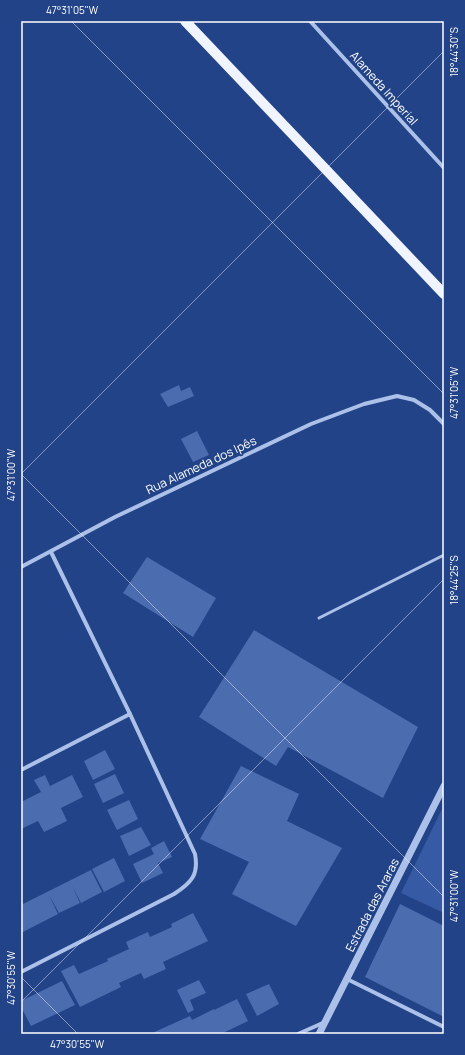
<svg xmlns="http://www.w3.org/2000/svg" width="465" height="1055" viewBox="0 0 465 1055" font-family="Manrope,sans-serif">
<rect width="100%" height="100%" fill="#224387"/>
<path fill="#365ba4" d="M 444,805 L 444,913 L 401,893 Z"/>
<g fill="#4b6caf">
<path d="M 179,385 L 181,391 L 190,387 L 194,396 L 168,407 L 160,394 Z"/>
<path d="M 197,431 L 209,455 L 193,462 L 181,439 Z"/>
<path d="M 147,557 L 216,598 L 193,637 L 123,593 Z"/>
<path d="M 254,630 L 418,727 L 383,798 L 288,747 L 276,766 L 199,717 Z"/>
<path d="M 105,750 L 115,769 L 93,780 L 84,761 Z"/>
<path d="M 241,766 L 299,794 L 287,821 L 342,848 L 296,926 L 232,894 L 249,862 L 200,839 Z"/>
<path d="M 115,774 L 124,793 L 103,803 L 94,784 Z"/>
<path d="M 45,775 L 50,786 L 72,775 L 83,797 L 61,808 L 67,821 L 44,832 L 38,821 L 21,829 L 21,802 L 41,792 L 34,780 Z"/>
<path d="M 129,800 L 138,819 L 117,830 L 107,810 Z"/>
<path d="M 141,827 L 151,845 L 129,856 L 120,836 Z"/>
<path d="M 164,841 L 172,857 L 158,863 L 163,873 L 142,883 L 133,864 L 154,854 L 151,848 Z"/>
<path d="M 114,858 L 125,881 L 104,892 L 92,869 Z"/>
<path d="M 91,870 L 102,892 L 81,903 L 72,886 L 80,903 L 59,913 L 49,895 L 58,914 L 21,933 L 21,905 Z"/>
<path d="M 400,904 L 444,926 L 444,1017 L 365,977 Z"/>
<path d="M 193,913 L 208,941 L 163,962 L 166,969 L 144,979 L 141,973 L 119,983 L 121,987 L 80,1007 L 61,971 L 74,965 L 79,974 L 108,961 L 107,959 L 129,949 L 126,942 L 148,932 L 150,937 L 172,927 L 171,924 Z"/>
<path d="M 199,980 L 206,993 L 190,1000 L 194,1010 L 188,1013 L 177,990 Z"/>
<path d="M 62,981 L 75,1005 L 31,1026 L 21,1007 L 21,1001 Z"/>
<path d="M 269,984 L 279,1004 L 257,1016 L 246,994 Z"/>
<path d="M 237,999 L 248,1021 L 221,1034 L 150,1034 L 190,1016 L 192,1020 L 214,1009 L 214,1010 Z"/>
</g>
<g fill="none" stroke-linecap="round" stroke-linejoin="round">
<path stroke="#acc1e9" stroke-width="3" d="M 319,618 L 444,555"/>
<g stroke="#acc1e9" stroke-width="4">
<path d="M 310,21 L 444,168"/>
<path d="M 21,567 L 115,517 L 311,424 L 364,404 L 397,396 L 414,400 L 430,410 L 444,424"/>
<path d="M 21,770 L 130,714"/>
<path d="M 21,972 L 174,894 C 191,883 199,875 195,854 L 130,714 L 51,552"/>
<path d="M 347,979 L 444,1027"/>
<path d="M 298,1034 L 325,1022"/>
</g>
<path stroke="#acc1e9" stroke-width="7" d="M 319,1034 L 444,786"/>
<path stroke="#f0f4fe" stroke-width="10" d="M 185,21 L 444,294"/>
</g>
<path fill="none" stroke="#fff" stroke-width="1" stroke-opacity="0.45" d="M 71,21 L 444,394M 21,474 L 444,897M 21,474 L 444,51M 21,977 L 78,1034M 21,1002 L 444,579"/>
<g text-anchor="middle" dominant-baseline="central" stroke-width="3.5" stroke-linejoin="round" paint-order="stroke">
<g font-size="12" fill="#fff" stroke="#224387">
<text transform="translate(384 88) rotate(48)">Alameda Imperial</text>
<text transform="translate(201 465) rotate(-25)">Rua Alameda dos Ipês</text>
<text transform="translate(372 905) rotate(-63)">Estrada das Araras</text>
</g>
</g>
<rect width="465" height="1055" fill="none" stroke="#224387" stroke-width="44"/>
<rect x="22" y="22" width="421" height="1011" fill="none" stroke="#fff" stroke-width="1.5"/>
<g font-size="10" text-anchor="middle" fill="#fff">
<text x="72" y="14">47°31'05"W</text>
<text transform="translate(454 52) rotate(-90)" y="4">18°44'30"S</text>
<text transform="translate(454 393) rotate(-90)" y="4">47°31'05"W</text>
<text transform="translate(11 475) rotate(-90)" y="4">47°31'00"W</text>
<text transform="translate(454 580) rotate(-90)" y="4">18°44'25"S</text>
<text transform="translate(454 896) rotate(-90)" y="4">47°31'00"W</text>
<text transform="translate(11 978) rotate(-90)" y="4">47°30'55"W</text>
<text x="77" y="1048">47°30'55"W</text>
</g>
</svg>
